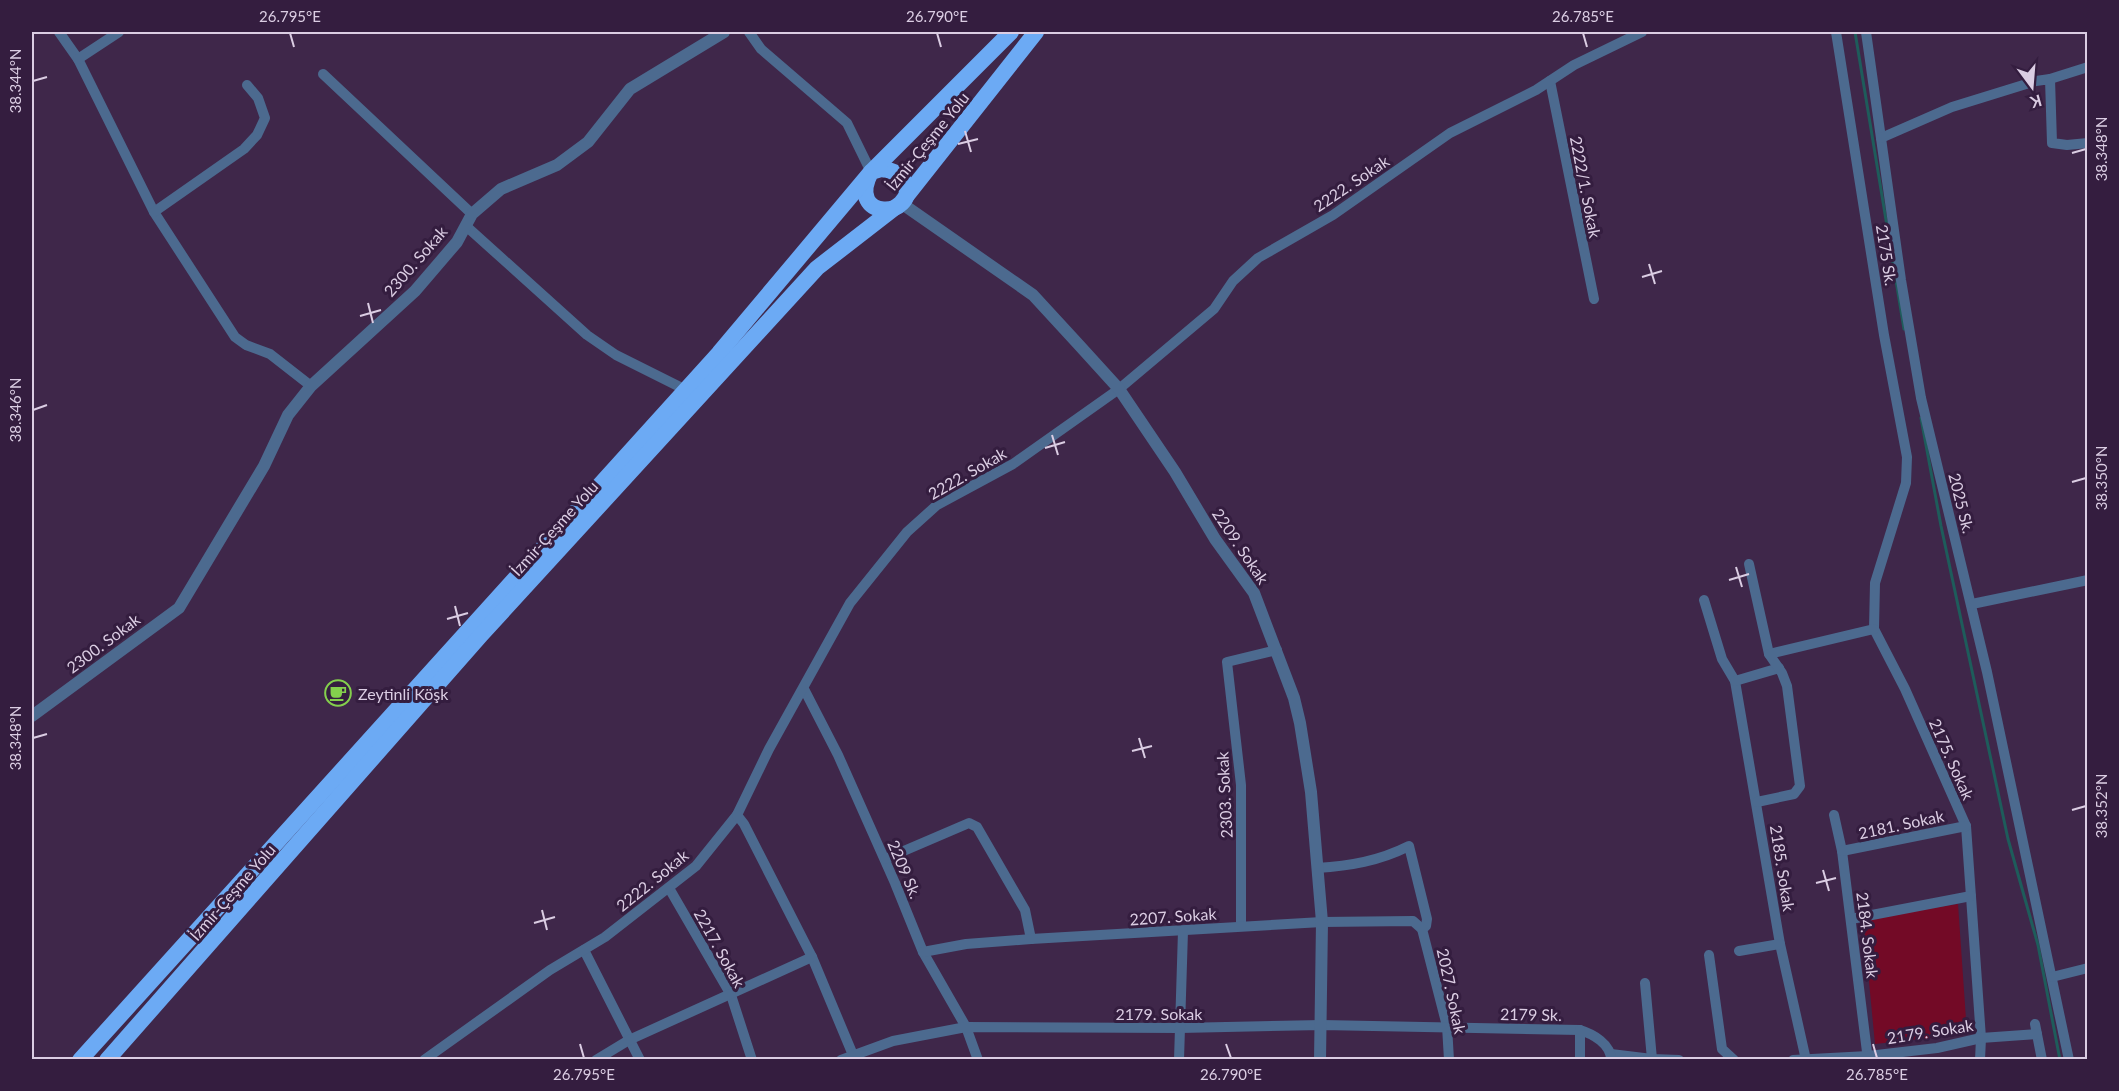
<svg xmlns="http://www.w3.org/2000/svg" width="2119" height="1091" viewBox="0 0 2119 1091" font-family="Lato,sans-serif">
<rect width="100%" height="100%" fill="#3f274a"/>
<path fill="#730a26" d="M 1958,904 L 1967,1034 L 1875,1044 L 1863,919 Z"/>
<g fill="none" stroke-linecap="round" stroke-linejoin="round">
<g stroke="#1e5c5b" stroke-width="3">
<path d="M 1855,32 L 1904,329"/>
<path d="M 1921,418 L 1941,526 L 2008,839 L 2038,945 L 2060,1060"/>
</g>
<g stroke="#4c6a8f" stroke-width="10">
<path d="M 59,32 L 78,59 L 154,212 L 235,337 L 246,345 L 270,354 L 311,386"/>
<path d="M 749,32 L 761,49 L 847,123 L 871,172"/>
<path d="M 1836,32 L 1884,335 L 1907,457 L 1906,483 L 1875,583 L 1874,629 L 1905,689 L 1966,826 L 1981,1038 L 1980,1060"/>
<path d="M 1866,32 L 1901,280 L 1921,398 L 1987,672 L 2069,1060"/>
<path d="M 78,59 L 119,32"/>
<path d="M 323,74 L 472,214"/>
<path d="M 2050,79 L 2088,67"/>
<path d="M 1550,81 L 1594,299"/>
<path d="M 1881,138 L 1952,107 L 2036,81 L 2050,79 L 2052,143 L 2067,145 L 2088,143"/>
<path d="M 154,212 L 244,149 L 257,135 L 265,118 L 258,98 L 247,85"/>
<path d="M 466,226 L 587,335 L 616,355 L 686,390"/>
<path d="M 1749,564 L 1769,654"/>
<path d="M 1704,600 L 1722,659 L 1735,681 L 1780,944 L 1806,1060"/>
<path d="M 1972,604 L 2088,580"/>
<path d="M 1735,681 L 1779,668"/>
<path d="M 804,689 L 838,755 L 895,883 L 923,952 L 966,1027 L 978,1060"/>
<path d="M 1757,802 L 1794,794 L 1800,786 L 1787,686 L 1782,673 L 1769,654 L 1874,629"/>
<path d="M 1834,815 L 1842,851 L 1868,1060"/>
<path d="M 1842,851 L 1966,826"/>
<path d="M 885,859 L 969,823 L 977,827 L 1025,910 L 1031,939"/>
<path d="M 1317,868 C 1350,866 1379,861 1409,846 L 1427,919 L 1426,926 L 1422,929"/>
<path d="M 669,888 L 731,995 L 752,1060"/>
<path d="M 1851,919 L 1971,896"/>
<path d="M 1241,926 L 1241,785 L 1227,662 L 1277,650"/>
<path d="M 584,950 L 640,1060"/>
<path d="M 1739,951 L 1780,944"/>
<path d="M 923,952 L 966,944 L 1031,939 L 1322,922 L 1413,921 L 1422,929 L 1447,1026 L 1449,1060"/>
<path d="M 1709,955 L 1722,1049 L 1734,1060"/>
<path d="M 812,957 L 853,1055"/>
<path d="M 2052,977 L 2088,968"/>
<path d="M 1645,983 L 1652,1059"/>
<path d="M 2035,1024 L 2042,1060"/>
<path d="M 1611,1054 L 1652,1059 L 1679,1060"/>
<path d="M 424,1060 L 550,970 L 605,937 L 696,866 L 737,815 L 769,749 L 850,603 L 907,532 L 937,505 L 1013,464 L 1119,389 L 1214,309 L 1233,281 L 1258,258 L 1333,215 L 1450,133 L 1536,90 L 1574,65 L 1642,32"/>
<path d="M 596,1060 L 629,1040 L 812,957 L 744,824 L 737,815"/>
<path d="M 841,1060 L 893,1041 L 966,1027 L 1180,1028 L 1322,1025 L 1580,1030 C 1593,1034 1611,1044 1611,1060"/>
<path d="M 1179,1060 L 1183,931"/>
<path d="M 1580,1060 L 1580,1030"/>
<path d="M 1793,1060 L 1868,1056 L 1937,1048 L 1981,1038 L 2037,1034"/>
</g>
<g stroke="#4c6a8f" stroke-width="12">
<path d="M 901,203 L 1033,295 L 1079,345 L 1119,389 L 1175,472 L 1215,539 L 1254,593 L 1294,698 L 1300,723 L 1311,792 L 1322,922 L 1320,1060"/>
<path d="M 32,716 L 179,608 L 264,466 L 288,415 L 311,386 L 415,291 L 457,242 L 472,214 L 501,189 L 557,165 L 588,142 L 630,89 L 724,32"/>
</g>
<g stroke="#6caaf4" stroke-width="16">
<path d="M 881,169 C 891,170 901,173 905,183 C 919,218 845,222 871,172 Z"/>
<path d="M 80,1060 L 719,353 L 871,172 L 1011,32"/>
<path d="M 107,1060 L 481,635 L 817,268 L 901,203 L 1036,32"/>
</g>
</g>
<path fill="none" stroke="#dbcde3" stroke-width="2" d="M 290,33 L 294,47M 937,33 L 941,47M 1583,33 L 1587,47M 33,81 L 47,77M 965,131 L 971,152M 958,144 L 978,139M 2072,153 L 2086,149M 1649,264 L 1655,284M 1642,277 L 1662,271M 368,303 L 373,323M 360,316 L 381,310M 33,410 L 47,405M 1052,435 L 1058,455M 1045,448 L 1065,442M 2072,482 L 2086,478M 1736,567 L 1742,587M 1729,580 L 1749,574M 455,606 L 460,626M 447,619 L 468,613M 33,738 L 47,734M 1139,738 L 1145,758M 1132,751 L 1152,746M 2072,810 L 2086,806M 1823,870 L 1829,891M 1816,883 L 1836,878M 542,910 L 547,930M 534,923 L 555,917M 580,1044 L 584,1058M 1226,1044 L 1231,1058M 1873,1044 L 1877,1058"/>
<defs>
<g id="cafe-ring" transform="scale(1.35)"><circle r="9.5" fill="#341d3f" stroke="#84cf4d" stroke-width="1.5"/><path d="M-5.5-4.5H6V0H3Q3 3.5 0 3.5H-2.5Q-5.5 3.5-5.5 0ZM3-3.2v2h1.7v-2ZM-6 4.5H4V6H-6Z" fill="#84cf4d"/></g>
</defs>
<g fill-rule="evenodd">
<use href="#cafe-ring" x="338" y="693"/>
</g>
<g text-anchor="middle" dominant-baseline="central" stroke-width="6" stroke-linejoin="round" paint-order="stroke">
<g font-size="16" fill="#dbcde3" stroke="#341d3f">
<text transform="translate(927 141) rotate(-51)">İzmir-Çeşme Yolu</text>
<text transform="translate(1351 183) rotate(-34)">2222. Sokak</text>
<text transform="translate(1586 187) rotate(79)">2222/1. Sokak</text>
<text transform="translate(1887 255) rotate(81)">2175 Sk.</text>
<text transform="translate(415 261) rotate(-49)">2300. Sokak</text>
<text transform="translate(967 473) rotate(-30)">2222. Sokak</text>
<text transform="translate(1962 503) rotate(76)">2025 Sk.</text>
<text transform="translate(554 528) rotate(-48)">İzmir-Çeşme Yolu</text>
<text transform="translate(1241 546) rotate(56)">2209. Sokak</text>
<text transform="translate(103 643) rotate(-37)">2300. Sokak</text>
<text transform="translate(1952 759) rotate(66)">2175. Sokak</text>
<text transform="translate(1224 795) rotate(-93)">2303. Sokak</text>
<text transform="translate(1901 824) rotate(-12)">2181. Sokak</text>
<text transform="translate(1783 868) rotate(81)">2185. Sokak</text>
<text transform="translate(905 869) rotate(67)">2209 Sk.</text>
<text transform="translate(652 880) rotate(-39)">2222. Sokak</text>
<text transform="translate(232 892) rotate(-49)">İzmir-Çeşme Yolu</text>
<text transform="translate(1173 916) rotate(-4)">2207. Sokak</text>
<text transform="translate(1868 935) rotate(83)">2184. Sokak</text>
<text transform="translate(720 948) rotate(61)">2217. Sokak</text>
<text transform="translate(1452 991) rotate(78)">2027. Sokak</text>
<text x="1159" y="1013">2179. Sokak</text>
<text transform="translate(1531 1014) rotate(1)">2179 Sk.</text>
<text transform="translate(1930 1031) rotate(-9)">2179. Sokak</text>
</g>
<g font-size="16" fill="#dbcde3" stroke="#341d3f" text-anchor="start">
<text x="358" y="693">Zeytinli Köşk</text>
</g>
</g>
<rect width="2119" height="1091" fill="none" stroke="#341d3f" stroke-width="66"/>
<g transform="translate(2032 87) rotate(164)" stroke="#341d3f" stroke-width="4.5" paint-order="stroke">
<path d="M0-4.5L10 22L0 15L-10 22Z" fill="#dbcde3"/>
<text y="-9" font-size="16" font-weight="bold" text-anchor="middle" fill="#dbcde3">K</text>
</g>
<rect x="33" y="33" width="2053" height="1025" fill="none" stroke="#dbcde3" stroke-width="2"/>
<g font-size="15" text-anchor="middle" fill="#dbcde3">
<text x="290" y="22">26.795°E</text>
<text x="937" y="22">26.790°E</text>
<text x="1583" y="22">26.785°E</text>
<text transform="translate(16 81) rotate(-90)" y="5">38.344°N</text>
<text transform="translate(2102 149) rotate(-90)" y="5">38.348°N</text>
<text transform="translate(16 410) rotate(-90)" y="5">38.346°N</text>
<text transform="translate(2102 478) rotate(-90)" y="5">38.350°N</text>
<text transform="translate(16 738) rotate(-90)" y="5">38.348°N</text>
<text transform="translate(2102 806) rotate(-90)" y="5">38.352°N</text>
<text x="584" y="1080">26.795°E</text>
<text x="1231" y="1080">26.790°E</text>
<text x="1877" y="1080">26.785°E</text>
</g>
</svg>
